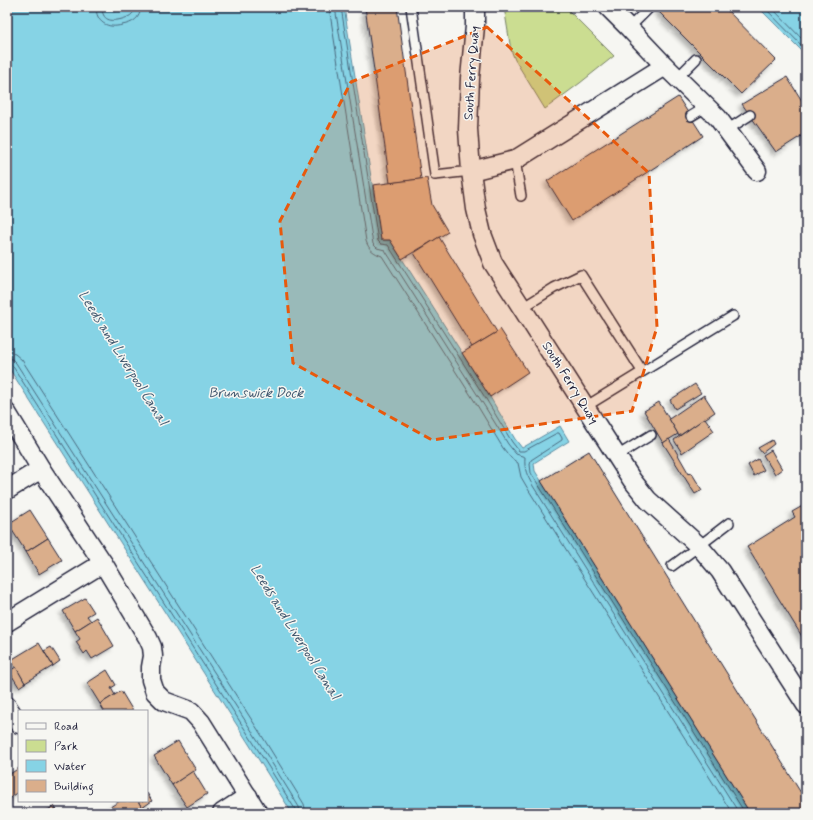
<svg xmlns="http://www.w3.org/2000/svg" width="813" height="820" viewBox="0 0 813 820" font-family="Mynerve,sans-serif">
<defs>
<filter id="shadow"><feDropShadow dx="-3.5" dy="3.5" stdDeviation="2" flood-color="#0004"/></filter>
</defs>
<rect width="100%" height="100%" fill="#f6f6f2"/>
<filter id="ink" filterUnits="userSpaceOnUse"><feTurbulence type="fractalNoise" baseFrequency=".025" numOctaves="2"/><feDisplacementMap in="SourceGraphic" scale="8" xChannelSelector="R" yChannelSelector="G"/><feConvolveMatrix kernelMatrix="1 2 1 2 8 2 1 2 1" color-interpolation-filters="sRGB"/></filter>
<g filter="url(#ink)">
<path fill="#cbdd91" stroke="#768066" d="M 504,7 L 565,7 L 614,56 L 580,83 L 545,109 L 515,60 L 511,50 Z"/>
<g fill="#86d3e5" stroke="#5e8ca1">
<path d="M 7,7 L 110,7 L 113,12 L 133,7 L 344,7 L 381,240 L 390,240 L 490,397 L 515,439 L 522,448 L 560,426 L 569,441 L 534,463 L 535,471 L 750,813 L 292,813 L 249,744 L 7,365 Z"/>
<path d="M 758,7 L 806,7 L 806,55 Z"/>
</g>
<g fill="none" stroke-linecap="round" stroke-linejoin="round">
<g stroke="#4a697f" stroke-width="1">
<path d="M 96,7 C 96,23 108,29 122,25 C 133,23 140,19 141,7"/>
<path d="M 102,7 C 102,21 111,22 122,19 C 129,17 134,15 135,7"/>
<path d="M 329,7 L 366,241 C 369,250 374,253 382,256 L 477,405 L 503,448 L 511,458 L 518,463 L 521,477 L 528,489 L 732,813"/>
<path d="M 335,7 L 373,244 L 377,248 L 385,250 L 482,402 L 508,444 L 516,454 L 525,457 C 524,470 527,475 533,486 L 739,813"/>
<path d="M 341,7 L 378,241 L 381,244 L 388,245 L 486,399 L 512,442 L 519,451 L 524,451 L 557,433 L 559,433 L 562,438 L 562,440 L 531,460 L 530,464 L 531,473 L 745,813"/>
<path d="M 764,7 L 806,50"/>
<path d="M 771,7 L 806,43"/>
<path d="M 7,352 L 15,354 L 22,360 L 262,736 L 304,804 L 306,813"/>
<path d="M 7,358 L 12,359 L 16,363 L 257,739 L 299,807 L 300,813"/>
<path d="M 7,363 L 10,363 L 12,365 L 253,742 L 295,809 L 295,813"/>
</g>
</g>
<g fill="#daae8b" stroke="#22223b" filter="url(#shadow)">
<path d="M 365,7 L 397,7 L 421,179 L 390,183 Z"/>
<path d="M 659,7 L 724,7 L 776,60 L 741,94 L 657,10 Z"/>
<path d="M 787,77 L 806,107 L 806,133 L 776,152 L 742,104 Z"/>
<path d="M 678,97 L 703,136 L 572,221 L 547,181 Z"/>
<path d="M 427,178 L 432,205 L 448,232 L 402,259 L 390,240 L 381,240 L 373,185 Z"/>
<path d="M 439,237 L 497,332 L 472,347 L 414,253 Z"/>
<path d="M 500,329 L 528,372 L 490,397 L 462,353 L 497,332 Z"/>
<path d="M 695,384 L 701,393 L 675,409 L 670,400 Z"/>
<path d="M 704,395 L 715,412 L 679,436 L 669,419 Z"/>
<path d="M 659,402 L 678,434 L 663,443 L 644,411 Z"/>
<path d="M 705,418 L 714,431 L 682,453 L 674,440 Z"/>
<path d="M 669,439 L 689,474 L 691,472 L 702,490 L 695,494 L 663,443 Z"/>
<path d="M 772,440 L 774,444 L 762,453 L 758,448 Z"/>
<path d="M 771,450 L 782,469 L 775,474 L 763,455 Z"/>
<path d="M 589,451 L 806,801 L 806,813 L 750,813 L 541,481 Z"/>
<path d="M 758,459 L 764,470 L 754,476 L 748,465 Z"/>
<path d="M 806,504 L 806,643 L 747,547 L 795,517 L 792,512 Z"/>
<path d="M 30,510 L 48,538 L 26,552 L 8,524 Z"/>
<path d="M 48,538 L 62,560 L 39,574 L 26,552 Z"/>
<path d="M 85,598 L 94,612 L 87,616 L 91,621 L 75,631 L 63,611 Z"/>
<path d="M 97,617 L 114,646 L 92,659 L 87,651 L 84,654 L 76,642 L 80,639 L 75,631 Z"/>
<path d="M 39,643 L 53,666 L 25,683 L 11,660 Z"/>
<path d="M 51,647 L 60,661 L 53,666 L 44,651 Z"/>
<path d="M 16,667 L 25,683 L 19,687 L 9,671 Z"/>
<path d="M 107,670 L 116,685 L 111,688 L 115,695 L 100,704 L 87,683 Z"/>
<path d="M 121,691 L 133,711 L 103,711 L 104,711 L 100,704 Z"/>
<path d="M 178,741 L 196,770 L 172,785 L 154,756 Z"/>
<path d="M 19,768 L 19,792 L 7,800 L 7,776 Z"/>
<path d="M 193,771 L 207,794 L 187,807 L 172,785 Z"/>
<path d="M 147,793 L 152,801 L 142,808 L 138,801 L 147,801 Z"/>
<path d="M 120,801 L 138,801 L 145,813 L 100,813 Z"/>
<path d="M 54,806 L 59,813 L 43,813 Z"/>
</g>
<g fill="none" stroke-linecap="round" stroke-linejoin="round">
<g stroke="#22223b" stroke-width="12">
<g id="service">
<path d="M 411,7 L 435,175 L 471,171"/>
<path d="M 629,28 L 650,7"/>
<path d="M 677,78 L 696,59"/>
<path d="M 691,116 L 706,107"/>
<path d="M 727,130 L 750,115"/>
<path d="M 515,160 L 521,196"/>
<path d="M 522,308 L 554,288 L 581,275 L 642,371"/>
<path d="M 585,407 L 733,316"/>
<path d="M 617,456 L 651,435"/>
<path d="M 672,566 L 699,546 L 729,523"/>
</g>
</g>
<g stroke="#22223b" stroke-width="21">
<g id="minor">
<path d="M 475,7 L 475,26 L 470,78 L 468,129 L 471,171 L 476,209 L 482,234 L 493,263 L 515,297 L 632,480 L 648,500 L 699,546 L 720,571 L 806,705"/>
<path d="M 608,7 L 629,28 L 665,66 L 718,118 L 757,171"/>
<path d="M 471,171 L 515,160 L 665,66"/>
<path d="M 7,413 L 41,469 L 103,563 L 148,638 L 152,647 L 153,656 L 151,667 L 151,680 L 155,692 L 164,701 L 191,711 L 201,722 L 258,813"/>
<path d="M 7,490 L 41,469"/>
<path d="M 7,622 L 103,563"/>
<path d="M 7,706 L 19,724"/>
<path d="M 222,813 L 248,796"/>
</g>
</g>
<use href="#service" stroke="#f6f6f2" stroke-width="9"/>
<use href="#minor" stroke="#f6f6f2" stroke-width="18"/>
</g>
</g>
<path fill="#e8590c" fill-opacity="0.2" stroke="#e8590c" stroke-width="3" stroke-dasharray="8 5" stroke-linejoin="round" d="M 487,27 L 649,173 L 657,327 L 632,411 L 432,440 L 293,363 L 280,221 L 351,82 Z"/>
<g text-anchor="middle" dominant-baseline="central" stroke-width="3" stroke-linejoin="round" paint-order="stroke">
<g font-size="13" fill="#22223b" stroke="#f6f6f2">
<text transform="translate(472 73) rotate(-86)">South Ferry Quay</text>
<text transform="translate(570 383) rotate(58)">South Ferry Quay</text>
</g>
<g font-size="14" font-style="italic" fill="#40576e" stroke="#f6f6f2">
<text transform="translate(123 358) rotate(58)">Leeds and Liverpool Canal</text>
<text x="256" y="393">Brunswick Dock</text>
<text transform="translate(295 632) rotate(58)">Leeds and Liverpool Canal</text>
</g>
</g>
<rect width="813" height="820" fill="none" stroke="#f6f6f2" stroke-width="24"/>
<rect x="12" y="12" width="789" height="796" fill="none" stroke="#22223b" stroke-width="1.5" filter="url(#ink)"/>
<rect x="18" y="710" width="130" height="92" fill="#f6f6f2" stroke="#a1a1a9"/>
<rect x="26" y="723" width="20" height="6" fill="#f6f6f2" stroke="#a1a1a9"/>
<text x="54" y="730" font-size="12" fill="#22223b">Road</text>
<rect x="26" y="740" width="20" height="12" fill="#cbdd91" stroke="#a1a1a9"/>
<text x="54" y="750" font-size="12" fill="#22223b">Park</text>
<rect x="26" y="760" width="20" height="12" fill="#86d3e5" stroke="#a1a1a9"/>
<text x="54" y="770" font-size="12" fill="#22223b">Water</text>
<rect x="26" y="780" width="20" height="12" fill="#daae8b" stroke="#a1a1a9"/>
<text x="54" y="790" font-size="12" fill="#22223b">Building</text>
</svg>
